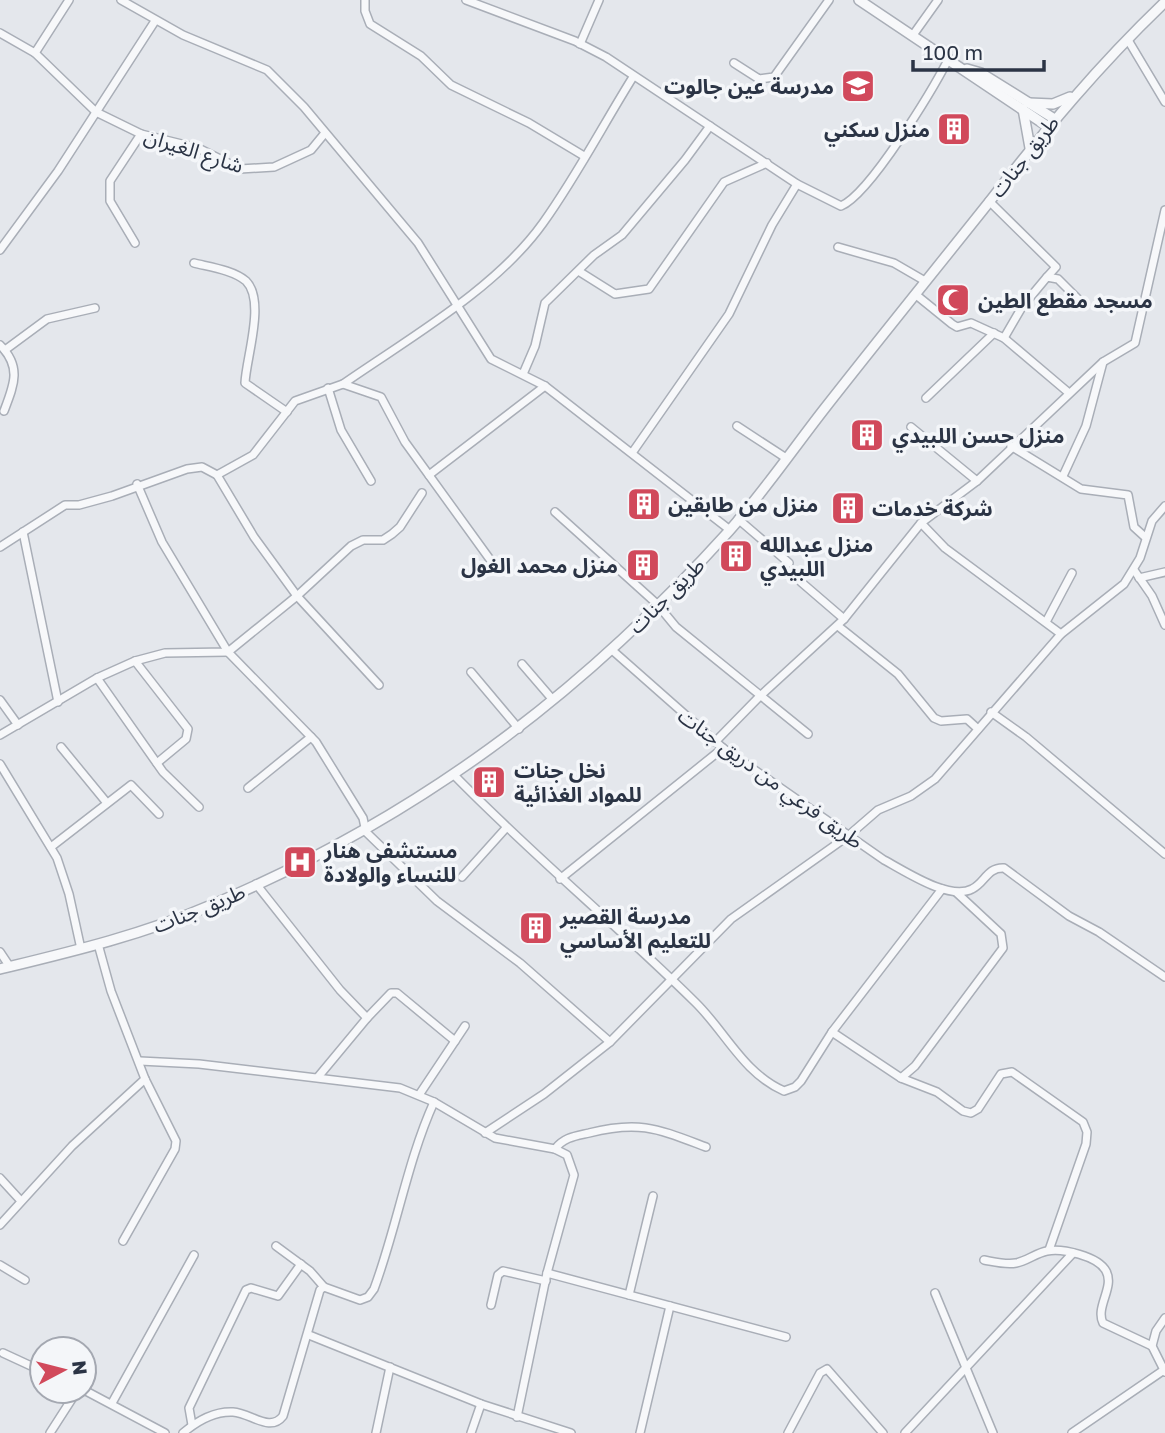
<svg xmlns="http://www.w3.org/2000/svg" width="1165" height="1433" viewBox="0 0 1165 1433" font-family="'Golos Text','Noto Sans Arabic',sans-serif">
<rect width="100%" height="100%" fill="#e4e7ec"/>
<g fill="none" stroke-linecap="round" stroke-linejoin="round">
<g stroke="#a9aeb7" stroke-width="10">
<g id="minor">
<path d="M 121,0 L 183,35 L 267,70 L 304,107 L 418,243 L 491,359 L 545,386 L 730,530"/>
<path d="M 365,0 L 365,11 L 370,24 L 421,56 L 451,85 L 529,123 L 584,156"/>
<path d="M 466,0 L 575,41 L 606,57 L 797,184 L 841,206 C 870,194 933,89 949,58"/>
<path d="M 0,33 L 35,53 L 69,0"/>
<path d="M 913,35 L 938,0"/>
<path d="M 1128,40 L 1165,102"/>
<path d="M 580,44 L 599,0"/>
<path d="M 35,53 L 96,112 L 141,134 L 198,148 L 240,169 L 274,167 L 311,150 L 325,133"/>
<path d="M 734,63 L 759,79 L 774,77 L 829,0"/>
<path d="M 989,201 L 1056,267 L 1047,277"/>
<path d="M 135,243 L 110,201 L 110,181 L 141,134"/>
<path d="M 838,247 L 894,263 L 925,281"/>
<path d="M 0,250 L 58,171 L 155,21"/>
<path d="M 194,263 C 210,267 233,270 246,281 C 266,301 246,358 245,383 L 287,412"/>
<path d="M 580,272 L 615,294 L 649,289 L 724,182 L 767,163"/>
<path d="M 915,294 L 952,324 L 957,327 L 971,323 L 1004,338 L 1069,393"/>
<path d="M 1004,338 L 1022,307 L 1047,277 L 1058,279 L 1078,299"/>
<path d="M 0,345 C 22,367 14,385 4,411"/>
<path d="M 5,350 L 47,319 L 95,308"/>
<path d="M 523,374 L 535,346 L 545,303 L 594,255 L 622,235 L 685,160 L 710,126"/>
<path d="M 343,384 C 409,338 496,289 543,223 C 576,177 603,125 633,77"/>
<path d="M 328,388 L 341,430 L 371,481"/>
<path d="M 926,398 L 994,333"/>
<path d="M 737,426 L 786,458"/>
<path d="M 911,427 L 977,481"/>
<path d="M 1011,446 L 1081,489 L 1128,495 L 1134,527 L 1145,537"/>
<path d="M 632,453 L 729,314 L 772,225 L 797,184"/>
<path d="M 217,475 L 254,537 L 297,596 L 379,685"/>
<path d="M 429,475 L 545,386"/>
<path d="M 1063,476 L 1086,426 L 1103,362"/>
<path d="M 137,484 L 162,542 L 228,652 L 316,742 L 363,818 L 366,832 L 437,901 L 520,963 L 610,1042"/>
<path d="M 555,512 L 657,604 L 676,627 L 808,734"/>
<path d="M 738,519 L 789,563"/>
<path d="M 921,523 L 945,548 L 1061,634"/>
<path d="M 23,532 L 58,702"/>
<path d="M 0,547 L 65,505 L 79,505 L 112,496 L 187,469 L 202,467 L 217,475 L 253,455 L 295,401 L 343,384 L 381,397 L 405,442 L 494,565"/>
<path d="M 1134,570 L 1152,596 L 1165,625"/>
<path d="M 1139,578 L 1165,572"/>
<path d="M 801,582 L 844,619"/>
<path d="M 1046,622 L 1072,573"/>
<path d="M 838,626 L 898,674 L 934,718 L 941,721 L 967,719 L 978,729"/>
<path d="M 612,650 L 723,748 L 884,860 C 905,871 949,901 972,889 C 985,883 987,867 1004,868 L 1069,916 L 1099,932 L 1165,977"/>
<path d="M 135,661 L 188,729 L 186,739 L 157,763"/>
<path d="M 522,664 L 553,700"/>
<path d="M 471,672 L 519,729"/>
<path d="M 97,678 L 163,772 L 199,807"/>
<path d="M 0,700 L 18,725"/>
<path d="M 991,712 L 1026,737 L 1165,854"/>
<path d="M 0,735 L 97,678 L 135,661 L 165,653 L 228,652 L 297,596 L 351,546 L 363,540 L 383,540 L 392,534 L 400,527 L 422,493"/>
<path d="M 715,742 L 759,697 L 844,619 L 921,523 L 977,481 L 1103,362 L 1135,343 L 1165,210"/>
<path d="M 61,747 L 107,803"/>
<path d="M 0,764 L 57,858 L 69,894 L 81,949"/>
<path d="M 454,775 C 531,854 616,924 695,1002 C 725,1031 743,1073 784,1091 L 795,1087 L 801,1081 L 832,1032 L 942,889"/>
<path d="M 248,788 L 311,737"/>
<path d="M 51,847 L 131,785 L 159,814"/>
<path d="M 462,877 L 506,828"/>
<path d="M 560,879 L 723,748"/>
<path d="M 256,884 L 340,990 L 367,1018 L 318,1077"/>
<path d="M 98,944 L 111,991 L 145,1079 L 176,1141 L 175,1149 L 123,1241"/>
<path d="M 0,952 L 10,967"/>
<path d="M 367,1018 L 391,993 L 397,993 L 455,1041"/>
<path d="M 832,1032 L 901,1078 L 915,1066 L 1003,948 L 1001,934 L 957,893"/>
<path d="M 140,1061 L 199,1064 L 400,1088 L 434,1102 L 495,1138 L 555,1149 L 567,1155 L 574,1175 L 547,1273 L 517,1417"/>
<path d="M 901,1078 L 937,1092 L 963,1111 L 971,1113 L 978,1109 L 1001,1074 L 1012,1072 L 1083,1122 L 1087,1132 L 1086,1144 L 1049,1250"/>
<path d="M 419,1095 L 465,1026"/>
<path d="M 485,1133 L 544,1094 L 610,1042 L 731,919 L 848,836 L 878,810 L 911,796 L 935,779 L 1061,634 L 1124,584 L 1140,558 L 1152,521 L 1165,506"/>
<path d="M 555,1149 C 564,1137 576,1136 589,1133 C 640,1120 658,1129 706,1147"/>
<path d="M 0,1178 L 21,1201"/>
<path d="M 0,1225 L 72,1146 L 145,1079"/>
<path d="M 276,1246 L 310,1271 L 324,1287"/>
<path d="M 984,1260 C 995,1262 1006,1265 1016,1263 C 1027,1261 1036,1253 1047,1251 C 1062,1248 1098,1256 1106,1271 C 1115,1287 1095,1307 1103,1323 L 1152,1346"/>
<path d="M 0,1265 L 25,1280"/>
<path d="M 547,1273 L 786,1337"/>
<path d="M 935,1293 L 993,1433"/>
<path d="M 629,1295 L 653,1196"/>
<path d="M 491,1305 L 498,1275 L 503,1271 L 546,1281"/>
<path d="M 1165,1318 L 1156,1331 L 1152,1346 L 1165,1372"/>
<path d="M 309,1335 L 481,1404 L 571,1433"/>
<path d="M 3,1353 L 42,1371"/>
<path d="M 84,1390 L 165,1433"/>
<path d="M 112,1403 L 194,1255"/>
<path d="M 192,1425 L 189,1408 L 246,1290 L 251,1288 L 278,1296 L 301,1264"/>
<path d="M 50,1433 L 77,1391"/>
<path d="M 183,1433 C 197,1421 213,1411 233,1412 C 251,1413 270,1433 283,1416 L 320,1290 L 324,1287 L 360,1300 L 368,1297 L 374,1289 C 397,1227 407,1162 434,1102"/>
<path d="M 376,1433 L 390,1367"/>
<path d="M 471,1433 L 481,1404"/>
<path d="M 640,1433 L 670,1306"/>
<path d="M 788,1433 L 820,1373 L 827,1369 L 883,1433"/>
<path d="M 905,1433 L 1073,1253"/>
<path d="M 1072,1433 L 1164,1370"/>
</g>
</g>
<g stroke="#a9aeb7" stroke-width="12">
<g id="tertiary">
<path d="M 859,0 L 1047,126"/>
<path d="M 967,69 L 981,73 L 1053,118"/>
<path d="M 1029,103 L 1053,104 L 1070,97"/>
<path d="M 1023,109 L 1030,148"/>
<path d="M 0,969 C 70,952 142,935 209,906 C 416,819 579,697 729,531 C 763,493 793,449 825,408 C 879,339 935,270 990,201 C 1046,129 1099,65 1165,2"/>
</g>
</g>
<use href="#minor" stroke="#f7f8fa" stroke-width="7"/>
<use href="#tertiary" stroke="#f7f8fa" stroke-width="9"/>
</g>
<defs>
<g id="school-square" transform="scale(1.75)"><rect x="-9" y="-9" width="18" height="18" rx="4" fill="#d1495b" stroke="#f4f6f9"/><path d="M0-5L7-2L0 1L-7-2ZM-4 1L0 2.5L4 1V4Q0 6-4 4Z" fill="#fff"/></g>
<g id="building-square" transform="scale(1.75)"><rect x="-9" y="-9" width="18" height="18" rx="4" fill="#d1495b" stroke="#f4f6f9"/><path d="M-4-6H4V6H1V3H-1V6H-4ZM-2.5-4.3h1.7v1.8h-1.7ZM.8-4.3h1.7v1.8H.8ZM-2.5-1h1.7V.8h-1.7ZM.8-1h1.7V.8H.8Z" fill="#fff"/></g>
<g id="mosque-square" transform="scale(1.75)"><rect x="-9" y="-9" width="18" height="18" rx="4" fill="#d1495b" stroke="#f4f6f9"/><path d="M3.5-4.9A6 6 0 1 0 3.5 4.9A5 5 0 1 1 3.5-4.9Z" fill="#fff"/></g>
<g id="hospital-square" transform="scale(1.75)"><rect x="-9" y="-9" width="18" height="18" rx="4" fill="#d1495b" stroke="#f4f6f9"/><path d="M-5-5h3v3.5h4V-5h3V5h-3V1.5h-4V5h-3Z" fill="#fff"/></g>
</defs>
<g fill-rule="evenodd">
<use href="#school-square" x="858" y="86"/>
<use href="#building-square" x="954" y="129"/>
<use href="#mosque-square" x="953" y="300"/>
<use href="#building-square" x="867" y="435"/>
<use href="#building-square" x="644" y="504"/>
<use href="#building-square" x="848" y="508"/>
<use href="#building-square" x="736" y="556"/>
<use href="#building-square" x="643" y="565"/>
<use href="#building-square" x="489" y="782"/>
<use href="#hospital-square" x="300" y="862"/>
<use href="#building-square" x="536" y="928"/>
</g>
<g text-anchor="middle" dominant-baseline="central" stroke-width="7" stroke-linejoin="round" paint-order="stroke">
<g font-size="21" font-weight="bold" fill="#2b3445" stroke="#f4f6f9" text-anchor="start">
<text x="834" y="86" text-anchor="end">مدرسة عين جالوت</text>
<text x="930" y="129" text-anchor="end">منزل سكني</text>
<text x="978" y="300">مسجد مقطع الطين</text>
<text x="892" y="435">منزل حسن اللبيدي</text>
<text x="668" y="504">منزل من طابقين</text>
<text x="872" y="508">شركة خدمات</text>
<text x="760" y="544">منزل عبدالله<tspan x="760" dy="24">اللبيدي</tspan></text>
<text x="618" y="565" text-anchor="end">منزل محمد الغول</text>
<text x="514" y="770">نخل جنات<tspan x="514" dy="24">للمواد الغذائية</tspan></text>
<text x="324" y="850">مستشفى هنار<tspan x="324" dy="24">للنساء والولادة</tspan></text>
<text x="560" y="916">مدرسة القصير<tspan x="560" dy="24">للتعليم الأساسي</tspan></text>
</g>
<g font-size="21" fill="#2b3445" stroke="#f4f6f9">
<text transform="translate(194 150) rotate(18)">شارع الغيران</text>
<text transform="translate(1024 156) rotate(-52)">طريق جنات</text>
<text transform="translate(666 595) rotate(-45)">طريق جنات</text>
<text transform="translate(771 778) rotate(36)">طريق فرعي من دريق جنات</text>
<text transform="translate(199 908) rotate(-22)">طريق جنات</text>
</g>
</g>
<g transform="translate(63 1370) rotate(83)"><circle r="33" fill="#f4f6f9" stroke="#a4a8b1" stroke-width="2"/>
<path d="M0-5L12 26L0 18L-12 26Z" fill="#d1495b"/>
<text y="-10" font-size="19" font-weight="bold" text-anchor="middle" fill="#2b3445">N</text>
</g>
<path d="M913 60v10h131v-10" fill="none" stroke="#2b3445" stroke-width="3.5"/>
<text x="923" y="60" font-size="21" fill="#2b3445" stroke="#f4f6f9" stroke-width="5" paint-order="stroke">100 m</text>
</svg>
